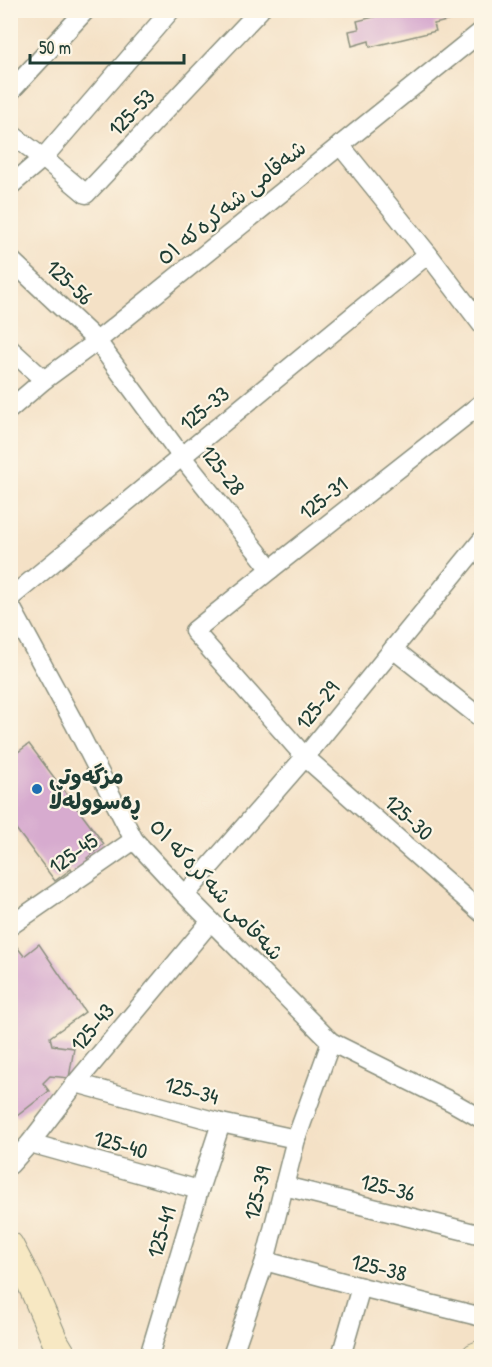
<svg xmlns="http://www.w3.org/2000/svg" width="492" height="1367" viewBox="0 0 492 1367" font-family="'Patrick Hand','Playpen Sans Arabic',sans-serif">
<rect width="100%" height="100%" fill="#fcf5e5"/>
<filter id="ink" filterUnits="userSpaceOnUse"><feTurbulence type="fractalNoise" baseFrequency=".0167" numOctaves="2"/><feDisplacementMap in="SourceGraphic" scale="12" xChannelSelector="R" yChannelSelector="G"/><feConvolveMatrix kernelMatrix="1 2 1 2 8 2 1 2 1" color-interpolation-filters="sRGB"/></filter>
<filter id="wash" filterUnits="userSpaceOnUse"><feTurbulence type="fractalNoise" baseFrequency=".008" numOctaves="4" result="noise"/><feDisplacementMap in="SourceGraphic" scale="24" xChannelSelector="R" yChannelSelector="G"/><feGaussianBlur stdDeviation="1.35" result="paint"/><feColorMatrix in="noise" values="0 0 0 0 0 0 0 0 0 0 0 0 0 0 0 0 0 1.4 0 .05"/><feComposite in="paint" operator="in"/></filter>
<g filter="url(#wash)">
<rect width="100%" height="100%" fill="#f4e1c6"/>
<g id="blocks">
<g fill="#d7abcf">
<path d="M 373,10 L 453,10 L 455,19 L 434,24 L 436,31 L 370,47 L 369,41 L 352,46 L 349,31 L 359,29 L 357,21 L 374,17 Z"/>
<path d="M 29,744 L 104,844 L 87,858 L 90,862 L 74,873 L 71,869 L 55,881 L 10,821 L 10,758 Z"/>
<path d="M 10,938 L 24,956 L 39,944 L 85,1012 L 50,1037 L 52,1045 L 74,1048 L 69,1078 L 50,1076 L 43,1083 L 49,1091 L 17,1116 L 10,1107 Z"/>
</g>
</g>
</g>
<g filter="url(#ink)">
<use href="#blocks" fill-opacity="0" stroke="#8a8f7d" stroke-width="1.5"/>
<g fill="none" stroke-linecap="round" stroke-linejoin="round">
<g stroke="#8a8f7d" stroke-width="21">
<g id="street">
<path d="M 10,92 L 86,10"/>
<path d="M 10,133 L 43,158 L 86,194 L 260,10"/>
<path d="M 340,145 L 428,254 L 482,325"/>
<path d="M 10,186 L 43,158 L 171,10"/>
<path d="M 10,259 L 97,341 L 182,457 L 271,569"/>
<path d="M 10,349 L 44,380"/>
<path d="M 482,403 L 271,569 L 194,631 L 305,757 L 482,913"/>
<path d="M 10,409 L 44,380 L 97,341 L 482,31"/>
<path d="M 10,598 L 428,254"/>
<path d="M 10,605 L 74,723 L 134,840 L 185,895 L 331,1042 L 452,1102 L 482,1119"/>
<path d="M 393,649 L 482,719"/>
<path d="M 185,895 L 305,757 L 482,540"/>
<path d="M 10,926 L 134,840"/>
<path d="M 76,1083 L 221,1123 L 296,1139"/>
<path d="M 30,1143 L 199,1190"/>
<path d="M 10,1165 L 30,1143 L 76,1083 L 211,921"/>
<path d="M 284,1186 L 482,1235"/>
<path d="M 265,1261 L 361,1287 L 482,1317"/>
<path d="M 149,1356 L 199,1190 L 221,1123"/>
<path d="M 232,1356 L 265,1261 L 296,1139 L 331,1042"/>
<path d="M 341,1356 L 361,1287"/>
</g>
</g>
<g stroke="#8a8f7d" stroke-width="28">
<g id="secondary">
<path d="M 10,1245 L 31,1285 L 55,1341 L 64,1356"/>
<path d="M 475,1356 L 482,1353"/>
</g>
</g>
<use href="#street" stroke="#fff" stroke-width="18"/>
<use href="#secondary" stroke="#f7e8c3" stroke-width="26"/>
</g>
</g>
<circle fill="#1f6fb2" stroke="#fcf5e5" stroke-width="2" cx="37" cy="789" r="6"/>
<g text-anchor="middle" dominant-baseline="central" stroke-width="4.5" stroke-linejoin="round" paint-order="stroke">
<g font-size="22" fill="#1f3d34" stroke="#fcf5e5">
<text transform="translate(131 112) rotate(-46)">125-53</text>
<text transform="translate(231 202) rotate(-39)">شەقامی شەکرەکە ٥١</text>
<text transform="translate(70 282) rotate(43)">125-56</text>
<text transform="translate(204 408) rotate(-39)">125-33</text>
<text transform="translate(223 470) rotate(52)">125-28</text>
<text transform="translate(323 498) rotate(-38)">125-31</text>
<text transform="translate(317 705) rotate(-51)">125-29</text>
<text transform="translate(409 817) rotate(42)">125-30</text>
<text transform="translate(73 853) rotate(-35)">125-45</text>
<text transform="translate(217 889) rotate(47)">شەقامی شەکرەکە ٥١</text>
<text transform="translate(92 1027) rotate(-50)">125-43</text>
<text transform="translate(192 1090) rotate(15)">125-34</text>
<text transform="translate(121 1144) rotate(16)">125-40</text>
<text transform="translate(388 1187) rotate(14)">125-36</text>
<text transform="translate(257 1193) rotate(-76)">125-39</text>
<text transform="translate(161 1232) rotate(-73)">125-41</text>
<text transform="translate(379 1267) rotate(14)">125-38</text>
</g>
<g font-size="22" font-weight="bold" fill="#1f3d34" stroke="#fcf5e5" text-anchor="start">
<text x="49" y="776">مزگەوتی<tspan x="49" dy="25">ڕەسوولەڵا</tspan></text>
</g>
</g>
<rect width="492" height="1367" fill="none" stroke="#fcf5e5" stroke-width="36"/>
<path d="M30 54v9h154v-9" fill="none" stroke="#1f3d34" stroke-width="3"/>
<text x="39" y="54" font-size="18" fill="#1f3d34" stroke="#fcf5e5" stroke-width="4.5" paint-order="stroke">50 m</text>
</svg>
